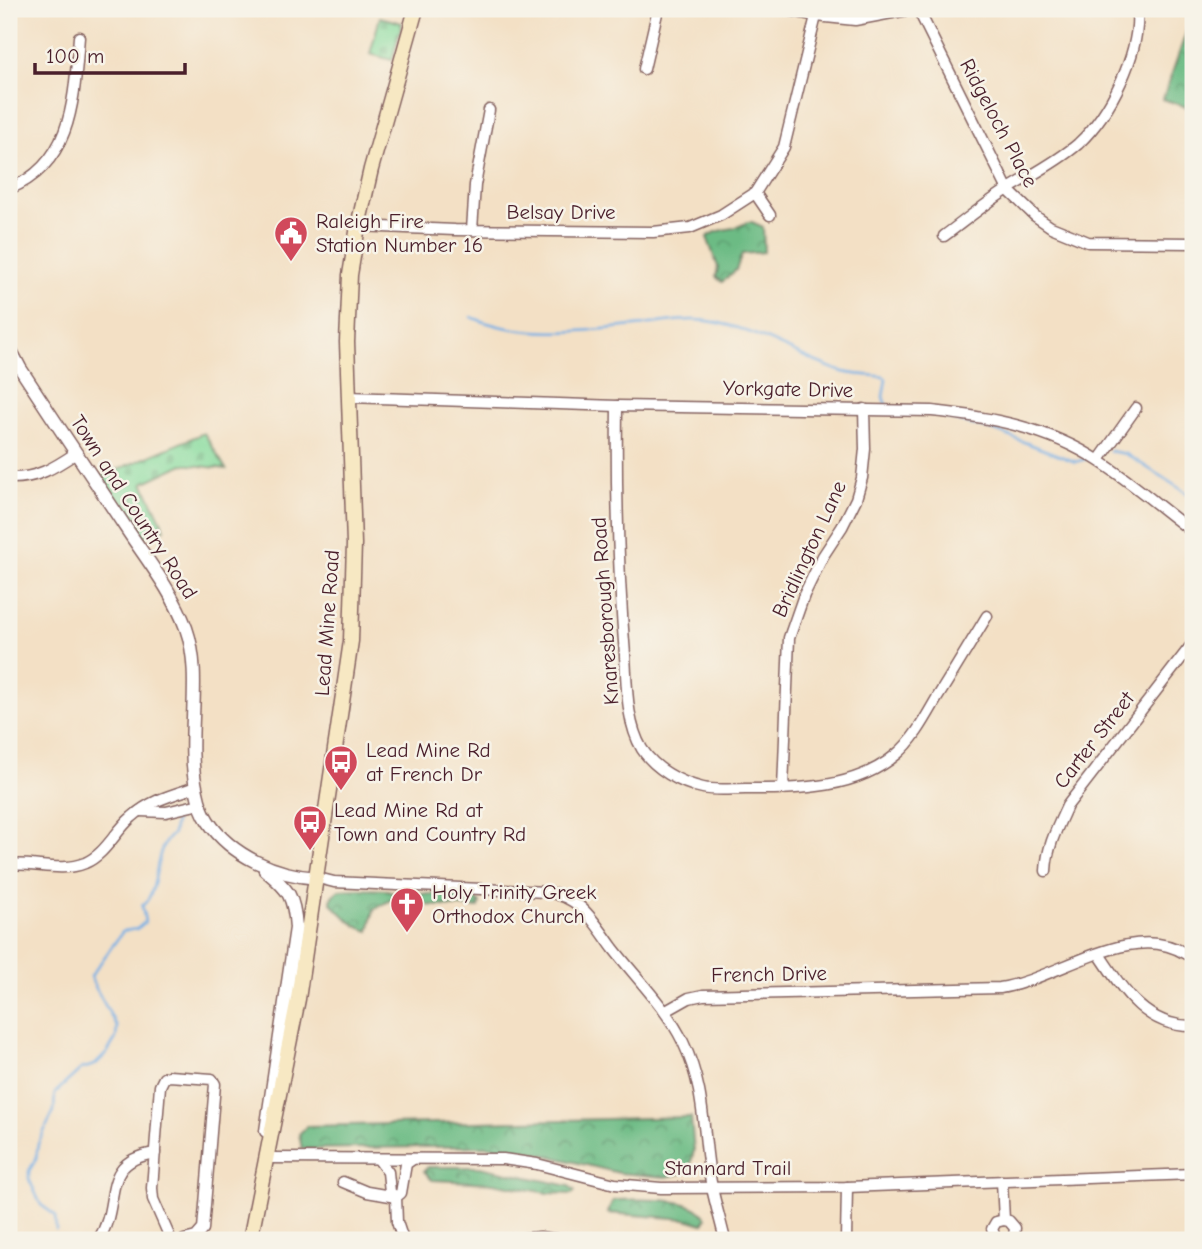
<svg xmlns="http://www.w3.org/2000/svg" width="1202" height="1249" viewBox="0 0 1202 1249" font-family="'Comic Neue',sans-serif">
<defs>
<pattern id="forest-crowns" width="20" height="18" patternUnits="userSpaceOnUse" patternTransform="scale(1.75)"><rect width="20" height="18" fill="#6cbb84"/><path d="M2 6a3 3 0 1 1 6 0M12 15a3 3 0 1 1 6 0" fill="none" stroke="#5b976c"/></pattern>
<pattern id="cemetery-stones" width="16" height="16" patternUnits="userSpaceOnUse" patternTransform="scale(1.75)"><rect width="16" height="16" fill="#86db9d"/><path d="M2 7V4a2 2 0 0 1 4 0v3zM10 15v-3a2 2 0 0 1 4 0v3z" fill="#75bc87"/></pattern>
</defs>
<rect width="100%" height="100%" fill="#f7f3e8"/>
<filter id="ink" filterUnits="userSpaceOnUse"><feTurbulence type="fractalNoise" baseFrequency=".0143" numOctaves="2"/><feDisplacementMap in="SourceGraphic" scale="14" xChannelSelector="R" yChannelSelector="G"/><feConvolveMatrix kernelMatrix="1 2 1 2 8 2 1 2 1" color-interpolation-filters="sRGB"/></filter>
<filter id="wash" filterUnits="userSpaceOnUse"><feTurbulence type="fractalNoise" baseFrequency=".00686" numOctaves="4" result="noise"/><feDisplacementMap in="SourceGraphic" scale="28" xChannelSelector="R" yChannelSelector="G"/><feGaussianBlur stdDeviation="1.57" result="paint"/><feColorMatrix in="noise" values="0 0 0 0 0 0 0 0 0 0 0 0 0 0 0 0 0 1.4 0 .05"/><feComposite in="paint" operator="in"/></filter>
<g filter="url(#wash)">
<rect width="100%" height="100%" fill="#f3e0c5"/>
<g fill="url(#forest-crowns)" stroke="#5b6d58" stroke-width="2">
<path d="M 1193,13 L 1193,109 L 1163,99 Z"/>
<path d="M 747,222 L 752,222 L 763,227 L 764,252 L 742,254 L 736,270 L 722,282 L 716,277 L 718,267 L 707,237 C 721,226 734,232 747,222 Z"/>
<path d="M 360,889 L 388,890 L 394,893 L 395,898 L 374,909 L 369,931 C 353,927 342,914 331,903 L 332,896 L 339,890 Z"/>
<path d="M 411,893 L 473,897 L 480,903 L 479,908 L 407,904 Z"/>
<path d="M 691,1117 L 694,1151 L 688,1172 L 666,1177 L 619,1173 L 525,1150 L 488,1146 L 302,1149 L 299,1134 L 307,1126 Z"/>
<path d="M 428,1167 L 480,1167 L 569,1186 L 575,1191 L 572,1194 L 547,1193 L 493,1183 L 432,1180 L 424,1171 Z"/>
<path d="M 615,1200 C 638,1200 694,1195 706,1218 L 703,1224 L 686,1219 L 608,1213 L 612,1202 Z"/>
</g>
<g fill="url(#cemetery-stones)" stroke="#687d64" stroke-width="2">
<path d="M 380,17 L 402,23 L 392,60 L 370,54 Z"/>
<path d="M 204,433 L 226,469 L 183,464 L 143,483 L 165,529 L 141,538 L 100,477 Z"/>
</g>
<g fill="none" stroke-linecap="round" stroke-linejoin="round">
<g stroke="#74afe5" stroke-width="2.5">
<path d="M 471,317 C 525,340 587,331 644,325 C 665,322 687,318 708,321 C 755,328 793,355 837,370 C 852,376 868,374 884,377 L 886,379 L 883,397 L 887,408"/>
<path d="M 946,418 L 993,430 L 1076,462 L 1088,458"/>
<path d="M 1110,451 L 1126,454 L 1193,497"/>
<path d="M 56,1230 L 55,1215 L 41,1205 L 29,1179 L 29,1171 L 36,1159 L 38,1144 L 54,1111 L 55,1093 L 81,1069 L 95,1065 L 107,1053 L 116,1038 L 117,1027 L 93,983 L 91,976 L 123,931 L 137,929 L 145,922 L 142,906 C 162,890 151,849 173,834 L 175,821"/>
</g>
</g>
</g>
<g filter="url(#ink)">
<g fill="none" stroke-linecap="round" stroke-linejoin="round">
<g stroke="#856361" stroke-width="13">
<g id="minor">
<path d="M 782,9 L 816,16 L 855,20 L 913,9"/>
<path d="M 918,9 L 1008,190 L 1035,216 L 1051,227 L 1088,242 L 1193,243"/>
<path d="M 644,69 L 658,9"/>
<path d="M 9,189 C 74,163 74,96 79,37"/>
<path d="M 755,193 L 770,215"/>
<path d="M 358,226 L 455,230 L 653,232 L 690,228 L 721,215 L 755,193 L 784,147 L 816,16"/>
<path d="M 472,230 L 475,185 L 489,110"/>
<path d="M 944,236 C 966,220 987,202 1010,188 C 1033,174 1057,162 1078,144 C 1110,114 1141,53 1137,9"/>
<path d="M 349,397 L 617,406 L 932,411 C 990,417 1049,428 1099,461 C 1132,482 1162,509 1193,532"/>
<path d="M 617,406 C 616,489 618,572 625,655 C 627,685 626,722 642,749 C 655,769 680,783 703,788 C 716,791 732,789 745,789 C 798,789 855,790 897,754 C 914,740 926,717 937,698 C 954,671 970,644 987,616"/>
<path d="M 1099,460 L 1136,408"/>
<path d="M 9,478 C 36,479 54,468 76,453"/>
<path d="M 783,789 L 789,638 L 804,595 L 823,556 L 842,527 L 856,499 L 862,478 L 865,449 L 864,409"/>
<path d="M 140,811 L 166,812 L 200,804"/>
<path d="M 9,865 C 34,862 60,873 85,863 C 106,854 115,831 132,817 C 151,800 172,795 196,787"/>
<path d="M 1046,871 C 1047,847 1057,828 1067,806 L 1193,643"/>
<path d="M 318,878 L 334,882 L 546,892 C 581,896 594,922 613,948 C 637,979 666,1007 683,1042 C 707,1092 702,1137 712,1188 C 716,1206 721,1223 725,1240"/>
<path d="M 1099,954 C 1123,990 1146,1027 1193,1026"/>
<path d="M 666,1011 L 689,998 L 703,995 L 1000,988 C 1058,979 1132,919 1186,954"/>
<path d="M 267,1158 L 503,1159 L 537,1164 L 615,1184 L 661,1188 L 847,1187 L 1193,1174"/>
<path d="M 379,1160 L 388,1172 L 390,1192 L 396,1197"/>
<path d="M 1002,1181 L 1004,1220"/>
<path d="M 343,1182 L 367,1192 L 396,1197"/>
<path d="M 1004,1220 L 1009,1221 L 1015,1228 L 1014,1236 L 1011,1240"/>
<path d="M 98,1240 C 123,1204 97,1162 155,1153"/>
<path d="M 171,1240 L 153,1199 L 152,1188 L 160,1086 L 164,1078 L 169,1076 L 212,1079 L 215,1084 L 203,1229 L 196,1237 L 184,1240"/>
<path d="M 403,1240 L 397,1222 L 396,1197 L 401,1193 L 406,1164 L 413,1159"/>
<path d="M 505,1240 L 540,1237 L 562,1240"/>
<path d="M 846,1240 L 847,1187"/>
<path d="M 996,1240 L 992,1229 L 996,1222 L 1004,1220"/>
</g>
</g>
<g stroke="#856361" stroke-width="15">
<g id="tertiary">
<path d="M 9,347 L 20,368 C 55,422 91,475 126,528 C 147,560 173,592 186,628 C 204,678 184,738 197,792 C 199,802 202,812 208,821 C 231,856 277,876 318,878"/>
<path d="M 265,870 C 289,890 294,896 296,928 L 266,1131"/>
</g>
</g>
<g stroke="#856361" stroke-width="17">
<path id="secondary" d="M 250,1240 L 298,999 L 351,641 L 354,544 L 347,342 L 350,275 L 358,226 L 371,169 L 416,9"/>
</g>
<use href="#minor" stroke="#fff" stroke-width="10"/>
<use href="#tertiary" stroke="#fff" stroke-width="12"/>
<use href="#secondary" stroke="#f7e8c3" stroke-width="14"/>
</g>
</g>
<defs>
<g id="civic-pin" transform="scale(1.75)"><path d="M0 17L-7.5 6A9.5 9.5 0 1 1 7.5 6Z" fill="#d1495b" stroke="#f7f3e8"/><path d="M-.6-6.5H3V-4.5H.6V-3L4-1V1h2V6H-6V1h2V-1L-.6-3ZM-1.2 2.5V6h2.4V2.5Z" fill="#fff"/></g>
<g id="bus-pin" transform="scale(1.75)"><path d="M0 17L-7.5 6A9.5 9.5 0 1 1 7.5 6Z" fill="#d1495b" stroke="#f7f3e8"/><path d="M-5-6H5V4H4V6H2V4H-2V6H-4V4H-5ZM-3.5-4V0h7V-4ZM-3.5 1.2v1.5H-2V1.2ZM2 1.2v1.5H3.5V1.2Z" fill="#fff"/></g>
<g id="church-pin" transform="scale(1.75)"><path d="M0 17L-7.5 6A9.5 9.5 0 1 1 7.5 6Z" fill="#d1495b" stroke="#f7f3e8"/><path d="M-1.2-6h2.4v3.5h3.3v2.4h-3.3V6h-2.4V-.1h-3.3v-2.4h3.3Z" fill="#fff"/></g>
</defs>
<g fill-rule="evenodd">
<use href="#civic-pin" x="291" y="233"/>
<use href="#bus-pin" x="341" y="762"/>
<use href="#bus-pin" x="310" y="822"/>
<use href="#church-pin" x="407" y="904"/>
</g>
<g text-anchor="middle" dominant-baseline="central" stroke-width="5" stroke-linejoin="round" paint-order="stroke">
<g font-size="21" fill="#4a1f2b" stroke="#f7f3e8">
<text transform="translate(999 123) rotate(62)">Ridgeloch Place</text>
<text x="561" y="212">Belsay Drive</text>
<text transform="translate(788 389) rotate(1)">Yorkgate Drive</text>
<text transform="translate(134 507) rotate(57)">Town and Country Road</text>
<text transform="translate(809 549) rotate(-65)">Bridlington Lane</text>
<text transform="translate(605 611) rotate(-94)">Knaresborough Road</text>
<text transform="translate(327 623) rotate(-86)">Lead Mine Road</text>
<text transform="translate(1094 740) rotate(-52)">Carter Street</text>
<text transform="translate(769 974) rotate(-1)">French Drive</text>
<text x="728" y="1168">Stannard Trail</text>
</g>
<g font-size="21" fill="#4a1f2b" stroke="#f7f3e8" text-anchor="start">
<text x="316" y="221">Raleigh Fire<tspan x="316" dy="24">Station Number 16</tspan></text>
<text x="366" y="750">Lead Mine Rd<tspan x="366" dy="24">at French Dr</tspan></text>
<text x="334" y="810">Lead Mine Rd at<tspan x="334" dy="24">Town and Country Rd</tspan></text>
<text x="432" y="892">Holy Trinity Greek<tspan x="432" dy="24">Orthodox Church</tspan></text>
</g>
</g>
<rect width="1202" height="1249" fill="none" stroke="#f7f3e8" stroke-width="35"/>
<path d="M35 63v10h150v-10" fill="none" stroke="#4a1f2b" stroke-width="3.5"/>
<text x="46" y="63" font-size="21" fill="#4a1f2b" stroke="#f7f3e8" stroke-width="5" paint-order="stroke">100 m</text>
</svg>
